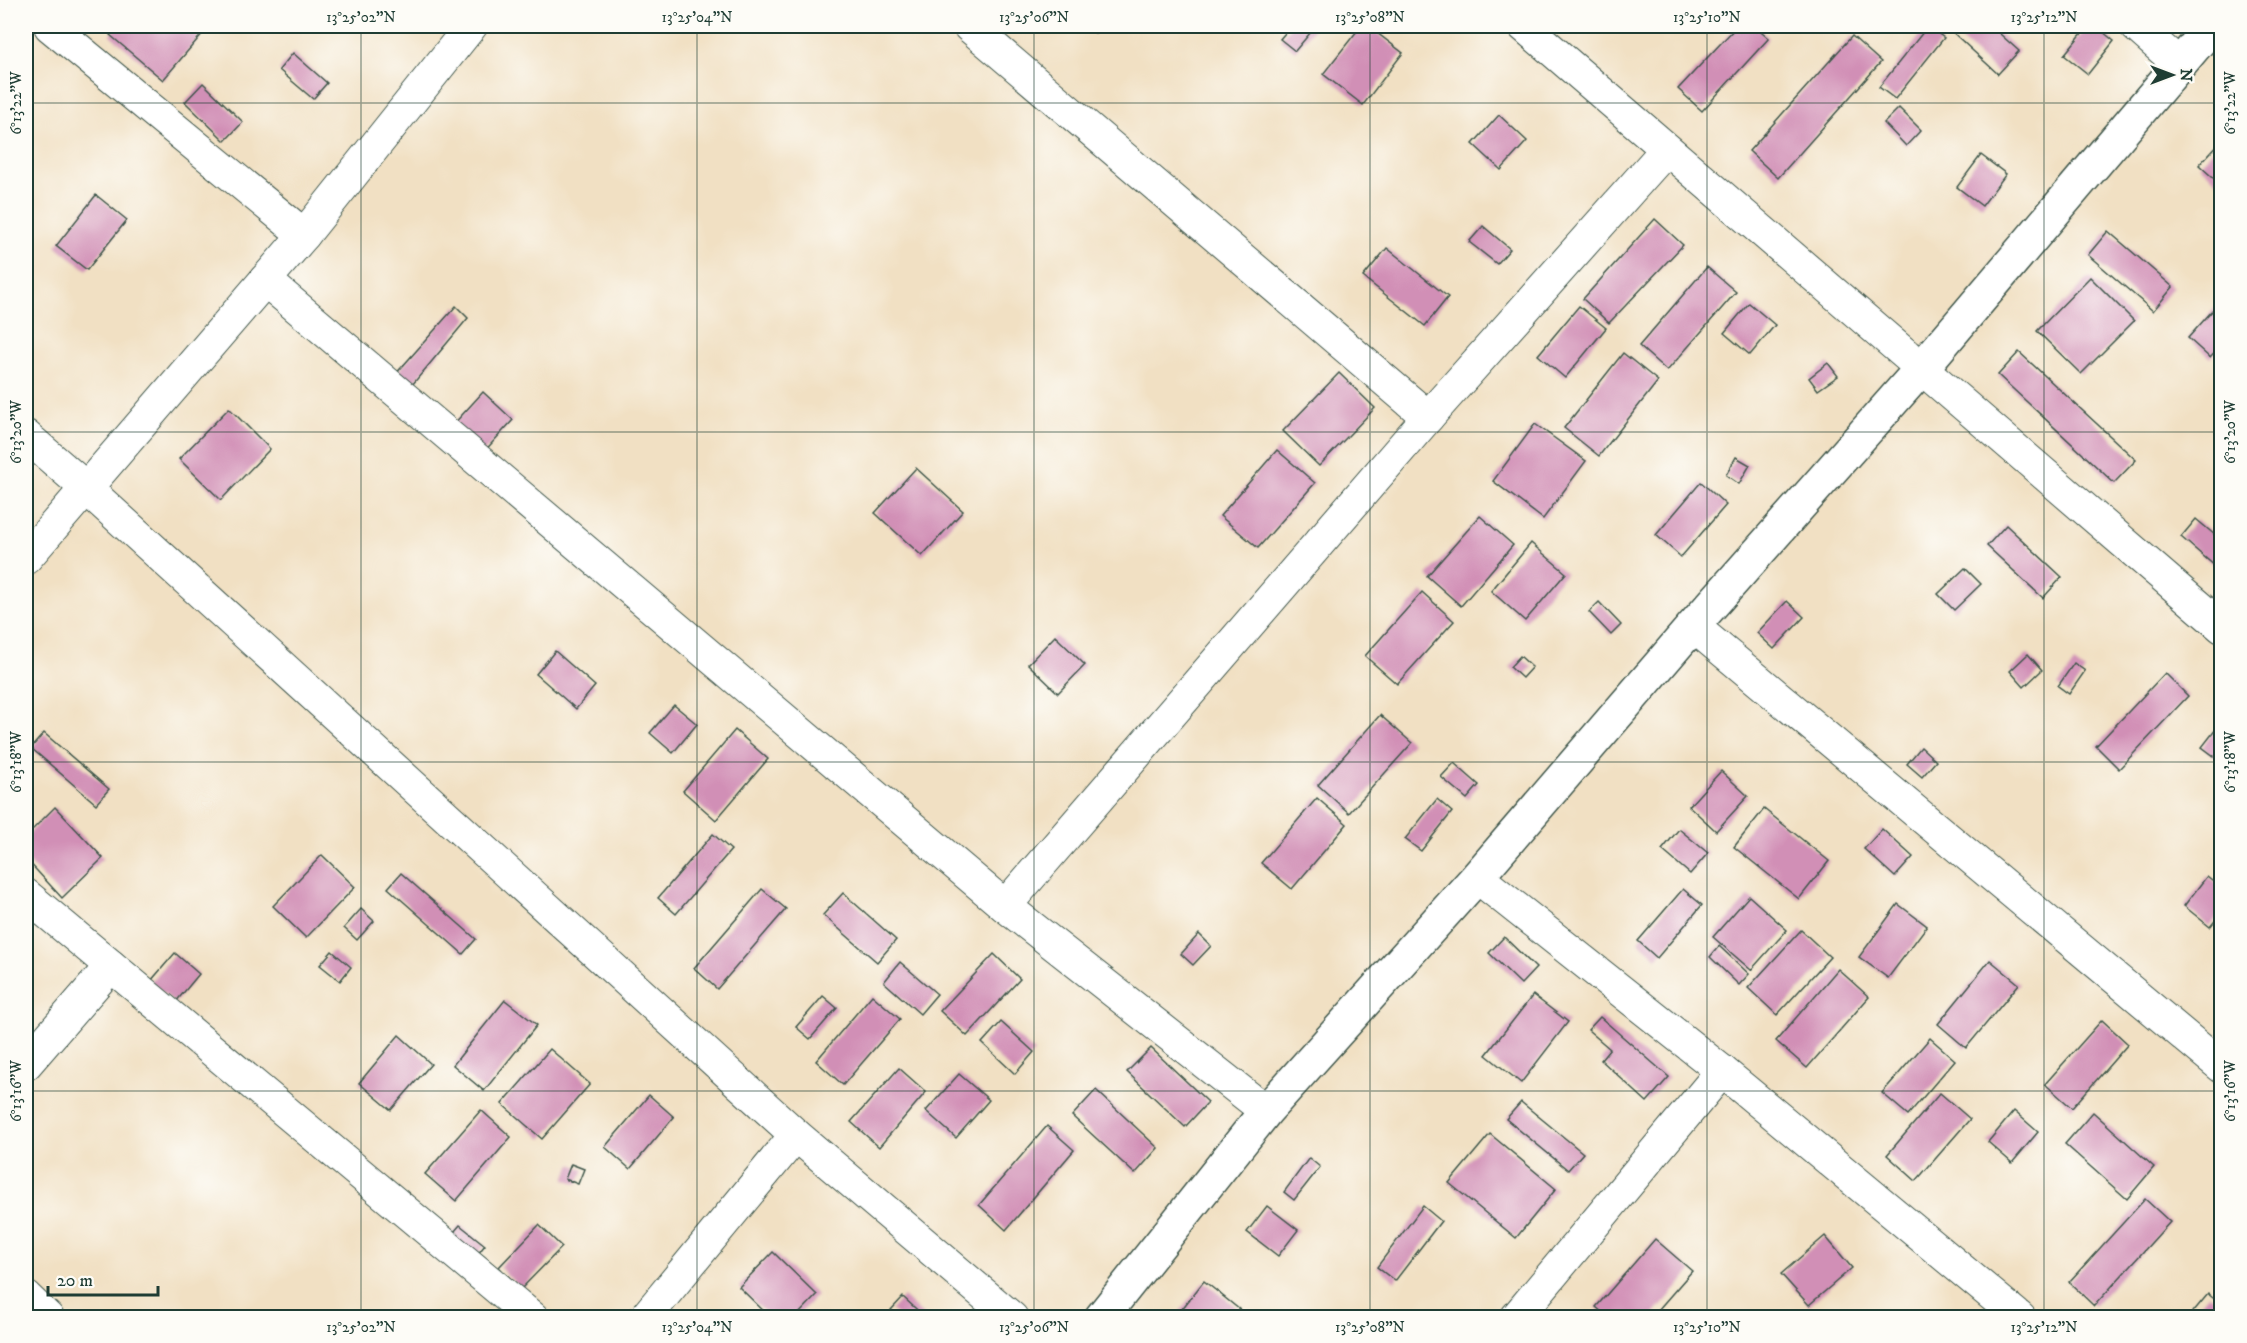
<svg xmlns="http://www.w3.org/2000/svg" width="2247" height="1343" viewBox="0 0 2247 1343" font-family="'IM FELL DW Pica',serif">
<rect width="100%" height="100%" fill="#fdfcf7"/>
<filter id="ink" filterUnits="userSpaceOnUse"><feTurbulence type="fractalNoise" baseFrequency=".0167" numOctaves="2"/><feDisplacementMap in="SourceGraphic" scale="12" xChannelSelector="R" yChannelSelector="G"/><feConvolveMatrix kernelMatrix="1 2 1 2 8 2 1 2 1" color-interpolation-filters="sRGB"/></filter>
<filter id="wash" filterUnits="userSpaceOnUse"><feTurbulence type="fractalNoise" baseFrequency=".008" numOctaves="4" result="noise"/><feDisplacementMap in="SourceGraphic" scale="24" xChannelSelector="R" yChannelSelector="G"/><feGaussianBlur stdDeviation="1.35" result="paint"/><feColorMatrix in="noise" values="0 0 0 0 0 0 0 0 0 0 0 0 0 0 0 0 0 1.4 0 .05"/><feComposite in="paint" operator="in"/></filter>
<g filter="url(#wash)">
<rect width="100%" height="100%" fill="#f1e0c3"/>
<g id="blocks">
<g fill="#d18fb6">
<path d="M 118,26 L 209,26 L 163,80 L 110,35 Z"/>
<path d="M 1086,26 L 1101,26 L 1095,33 Z"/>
<path d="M 1291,26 L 1316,26 L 1295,51 L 1280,39 Z"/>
<path d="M 1361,26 L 1368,26 L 1403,53 L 1363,105 L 1323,74 Z"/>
<path d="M 1737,26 L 1755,26 L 1769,38 L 1702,111 L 1678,89 Z"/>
<path d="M 1928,26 L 1944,38 L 1895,99 L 1879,87 Z"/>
<path d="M 1946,26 L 1991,26 L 2019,51 L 1998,74 Z"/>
<path d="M 2088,26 L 2096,26 L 2114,41 L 2088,74 L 2064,55 Z"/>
<path d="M 1852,36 L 1881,62 L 1778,178 L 1749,151 Z"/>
<path d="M 293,53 L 327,83 L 313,99 L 279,70 Z"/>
<path d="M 203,83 L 243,122 L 225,141 L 185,102 Z"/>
<path d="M 1899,108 L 1921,130 L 1906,146 L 1884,123 Z"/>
<path d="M 1499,115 L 1527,141 L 1501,170 L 1473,144 Z"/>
<path d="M 2222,140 L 2222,186 L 2199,165 Z"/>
<path d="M 1981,155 L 2006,174 L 1982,206 L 1957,187 Z"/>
<path d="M 96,195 L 127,220 L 87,270 L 56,246 Z"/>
<path d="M 1655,219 L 1683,245 L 1609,323 L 1583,299 Z"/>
<path d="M 1483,226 L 1510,249 L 1497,264 L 1469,242 Z"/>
<path d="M 2108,231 L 2173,287 L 2153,311 L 2088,255 Z"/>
<path d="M 1387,248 L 1448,297 L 1425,326 L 1363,277 Z"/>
<path d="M 1707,267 L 1736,292 L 1667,371 L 1639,346 Z"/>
<path d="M 2090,277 L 2134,321 L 2081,374 L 2037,331 Z"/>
<path d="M 2222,300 L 2222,345 L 2210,358 L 2188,338 Z"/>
<path d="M 1749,303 L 1775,325 L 1750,355 L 1724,333 Z"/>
<path d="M 456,306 L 468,318 L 402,397 L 386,385 Z"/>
<path d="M 1579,306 L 1606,328 L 1565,378 L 1538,355 Z"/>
<path d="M 2019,352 L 2136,460 L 2114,483 L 1998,375 Z"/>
<path d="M 1623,353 L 1658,381 L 1599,456 L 1564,428 Z"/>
<path d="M 1828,363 L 1838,376 L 1818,390 L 1809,378 Z"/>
<path d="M 1339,373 L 1375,408 L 1319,466 L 1283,431 Z"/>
<path d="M 483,392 L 513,420 L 481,455 L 451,427 Z"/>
<path d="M 229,408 L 270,449 L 221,500 L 179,459 Z"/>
<path d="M 1535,424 L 1586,461 L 1543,519 L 1493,481 Z"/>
<path d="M 1277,450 L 1315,483 L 1258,548 L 1220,516 Z"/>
<path d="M 1736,457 L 1750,465 L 1739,484 L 1726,475 Z"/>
<path d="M 916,468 L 963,511 L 922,556 L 875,513 Z"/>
<path d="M 1701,482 L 1726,505 L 1681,557 L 1656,535 Z"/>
<path d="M 1480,516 L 1513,545 L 1461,606 L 1427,576 Z"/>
<path d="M 2196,519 L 2222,541 L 2222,572 L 2181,537 Z"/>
<path d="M 2006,525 L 2062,577 L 2043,598 L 1987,546 Z"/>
<path d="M 1531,543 L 1566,573 L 1525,621 L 1491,591 Z"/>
<path d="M 1965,568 L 1981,584 L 1954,610 L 1938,594 Z"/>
<path d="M 1422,592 L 1454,621 L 1397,684 L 1365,656 Z"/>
<path d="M 1787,601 L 1804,617 L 1774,649 L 1757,633 Z"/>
<path d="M 1599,602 L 1621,625 L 1611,635 L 1589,612 Z"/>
<path d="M 1055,636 L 1085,665 L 1058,693 L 1028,664 Z"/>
<path d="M 555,651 L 595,686 L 576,709 L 536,674 Z"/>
<path d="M 2028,654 L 2042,670 L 2024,687 L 2010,671 Z"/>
<path d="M 1520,656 L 1532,667 L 1522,678 L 1510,667 Z"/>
<path d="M 2074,663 L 2085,671 L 2069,694 L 2058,686 Z"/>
<path d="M 2165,673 L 2188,696 L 2119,769 L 2096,746 Z"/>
<path d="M 674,705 L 697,724 L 673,753 L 650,733 Z"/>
<path d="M 1380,715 L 1412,743 L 1349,813 L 1318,785 Z"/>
<path d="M 2220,724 L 2222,725 L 2222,762 L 2202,747 Z"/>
<path d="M 735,730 L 768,759 L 716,820 L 683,791 Z"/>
<path d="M 44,733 L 109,789 L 96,804 L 31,748 Z"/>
<path d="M 1921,747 L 1936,761 L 1922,777 L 1907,764 Z"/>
<path d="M 1454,763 L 1479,785 L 1467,799 L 1441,777 Z"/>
<path d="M 1721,771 L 1748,796 L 1716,831 L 1689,806 Z"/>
<path d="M 1317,798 L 1347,824 L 1292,889 L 1261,863 Z"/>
<path d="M 1437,799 L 1452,812 L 1421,851 L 1405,839 Z"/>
<path d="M 55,807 L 103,858 L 62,898 L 26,859 L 26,836 Z"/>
<path d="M 1764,809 L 1829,861 L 1799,899 L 1734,847 Z"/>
<path d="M 1679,829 L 1708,853 L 1690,874 L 1662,850 Z"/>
<path d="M 1882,829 L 1913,857 L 1895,877 L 1864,849 Z"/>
<path d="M 713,834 L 731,850 L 676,914 L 658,898 Z"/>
<path d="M 322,855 L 355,887 L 306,938 L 273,906 Z"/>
<path d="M 401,873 L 476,939 L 463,954 L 388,888 Z"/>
<path d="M 2207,876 L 2222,888 L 2222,912 L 2210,927 L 2184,906 Z"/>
<path d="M 762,889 L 786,909 L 717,989 L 694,968 Z"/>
<path d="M 1683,889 L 1702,905 L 1657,958 L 1638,941 Z"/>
<path d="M 843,893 L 896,940 L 877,962 L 823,915 Z"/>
<path d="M 1749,896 L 1787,930 L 1751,970 L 1713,937 Z"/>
<path d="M 1898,904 L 1927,926 L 1888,978 L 1859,957 Z"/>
<path d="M 361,909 L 374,921 L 357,940 L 344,928 Z"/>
<path d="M 1801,930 L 1830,957 L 1777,1015 L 1748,988 Z"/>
<path d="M 1199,934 L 1211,946 L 1193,965 L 1181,954 Z"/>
<path d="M 1504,937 L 1536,968 L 1521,984 L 1489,953 Z"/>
<path d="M 1719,946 L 1749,974 L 1739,985 L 1710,957 Z"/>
<path d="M 332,951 L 351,967 L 340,981 L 320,965 Z"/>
<path d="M 175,953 L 199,974 L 175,1003 L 150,982 Z"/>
<path d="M 994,954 L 1020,979 L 967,1036 L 940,1011 Z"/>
<path d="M 1990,960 L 2019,984 L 1966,1048 L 1938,1024 Z"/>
<path d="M 900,962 L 937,994 L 920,1014 L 884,982 Z"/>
<path d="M 1838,969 L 1869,997 L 1807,1068 L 1776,1041 Z"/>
<path d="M 872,995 L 900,1019 L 843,1085 L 816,1061 Z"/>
<path d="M 1533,995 L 1568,1022 L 1521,1083 L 1486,1055 Z"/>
<path d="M 823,996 L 837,1008 L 810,1039 L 796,1027 Z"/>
<path d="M 505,1000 L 537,1025 L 484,1091 L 453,1065 Z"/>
<path d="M 1600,1017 L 1669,1077 L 1647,1102 L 1601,1060 L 1610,1049 L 1588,1030 Z"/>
<path d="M 2102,1020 L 2128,1044 L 2072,1108 L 2045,1084 Z"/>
<path d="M 1001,1022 L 1034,1052 L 1015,1074 L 982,1043 Z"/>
<path d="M 399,1035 L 431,1064 L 391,1110 L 359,1083 Z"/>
<path d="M 1930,1038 L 1955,1060 L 1908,1115 L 1882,1093 Z"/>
<path d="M 1151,1048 L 1208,1102 L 1185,1127 L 1127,1072 Z"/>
<path d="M 550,1049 L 590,1084 L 542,1139 L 502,1104 Z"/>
<path d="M 899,1068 L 926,1092 L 879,1147 L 851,1122 Z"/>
<path d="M 959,1074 L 989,1100 L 956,1138 L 926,1111 Z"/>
<path d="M 1096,1090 L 1158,1148 L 1135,1174 L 1072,1116 Z"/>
<path d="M 1940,1093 L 1970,1119 L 1916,1181 L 1887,1155 Z"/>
<path d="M 649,1095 L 674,1117 L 630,1169 L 605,1147 Z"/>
<path d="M 1521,1102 L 1583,1153 L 1568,1170 L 1506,1119 Z"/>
<path d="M 481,1110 L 511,1137 L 456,1201 L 425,1174 Z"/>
<path d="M 2014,1111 L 2038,1132 L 2012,1163 L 1988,1142 Z"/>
<path d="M 2093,1112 L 2154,1167 L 2127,1199 L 2065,1144 Z"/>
<path d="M 1047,1126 L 1074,1150 L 1006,1230 L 979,1205 Z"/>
<path d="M 1490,1134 L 1556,1189 L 1516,1238 L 1449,1183 Z"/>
<path d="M 1309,1158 L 1320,1167 L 1294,1200 L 1284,1192 Z"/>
<path d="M 571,1164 L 584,1169 L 578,1184 L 565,1179 Z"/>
<path d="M 2145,1199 L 2170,1222 L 2094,1306 L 2069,1282 Z"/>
<path d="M 1267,1206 L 1298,1230 L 1278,1256 L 1247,1232 Z"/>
<path d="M 1423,1206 L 1441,1221 L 1395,1281 L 1377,1267 Z"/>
<path d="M 460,1225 L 485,1245 L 473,1260 L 448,1239 Z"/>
<path d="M 539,1225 L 562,1247 L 521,1289 L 499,1267 Z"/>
<path d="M 1825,1236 L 1852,1268 L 1809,1305 L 1781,1274 Z"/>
<path d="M 1655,1239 L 1692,1271 L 1651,1318 L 1609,1318 L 1596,1307 Z"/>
<path d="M 773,1252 L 817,1295 L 795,1318 L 771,1318 L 739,1287 Z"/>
<path d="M 1204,1281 L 1250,1318 L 1182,1318 L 1178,1314 Z"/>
<path d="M 2208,1294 L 2222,1305 L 2222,1318 L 2188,1318 Z"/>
<path d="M 903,1297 L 926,1318 L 900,1318 L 891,1310 Z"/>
</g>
</g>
</g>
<g filter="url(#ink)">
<use href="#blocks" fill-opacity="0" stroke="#3e5549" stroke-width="1.5"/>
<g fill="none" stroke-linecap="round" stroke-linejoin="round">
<g stroke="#3e5549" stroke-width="34">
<g id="minor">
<path d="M 50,26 L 304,235"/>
<path d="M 969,26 L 1428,417"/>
<path d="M 1524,26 L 2222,627"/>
<path d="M 2136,26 L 2179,64"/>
<path d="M 265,280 L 1005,906 L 1266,1111"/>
<path d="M 26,436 L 86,488 L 796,1135 L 1012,1318"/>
<path d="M 26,558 L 304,235 L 471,26"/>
<path d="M 1693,626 L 2222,1067"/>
<path d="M 1477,877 L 1722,1071 L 2020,1318"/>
<path d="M 26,895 L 533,1318"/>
<path d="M 1005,906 L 1428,417 L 1666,150"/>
<path d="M 26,1064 L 111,966"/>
<path d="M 26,1297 L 48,1318"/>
<path d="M 645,1318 L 796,1135"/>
<path d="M 1516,1318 L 1722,1071"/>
</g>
</g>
<g stroke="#3e5549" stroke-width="36">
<path id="tertiary" d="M 1101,1318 L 1266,1111 L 1477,877 L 1693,626 L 1921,369 L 2212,26"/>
</g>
<use href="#minor" stroke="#fff" stroke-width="32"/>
<use href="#tertiary" stroke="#fff" stroke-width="33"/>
</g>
</g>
<path fill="none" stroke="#1f3d34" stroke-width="1.5" stroke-opacity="0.45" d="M 361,26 L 361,1318M 697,26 L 697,1318M 1034,26 L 1034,1318M 1370,26 L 1370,1318M 1707,26 L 1707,1318M 2044,26 L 2044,1318M 26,103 L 2222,103M 26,432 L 2222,432M 26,762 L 2222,762M 26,1091 L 2222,1091"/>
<rect width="2247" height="1343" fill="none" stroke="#fdfcf7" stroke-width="66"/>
<g transform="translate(2172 75) rotate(90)" stroke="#fdfcf7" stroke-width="4.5" paint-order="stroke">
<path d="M0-4.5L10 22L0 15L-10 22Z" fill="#1f3d34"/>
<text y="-9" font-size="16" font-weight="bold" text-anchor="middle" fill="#1f3d34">N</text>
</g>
<path d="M48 1286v9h110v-9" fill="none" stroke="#1f3d34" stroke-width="3"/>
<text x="57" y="1286" font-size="18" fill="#1f3d34" stroke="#fdfcf7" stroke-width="4.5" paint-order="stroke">20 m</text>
<rect x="33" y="33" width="2181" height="1277" fill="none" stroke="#1f3d34" stroke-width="2"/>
<g font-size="15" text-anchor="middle" fill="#1f3d34">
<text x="361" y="22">13°25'02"N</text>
<text x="697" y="22">13°25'04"N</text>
<text x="1034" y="22">13°25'06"N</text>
<text x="1370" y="22">13°25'08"N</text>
<text x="1707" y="22">13°25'10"N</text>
<text x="2044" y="22">13°25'12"N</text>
<text transform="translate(2230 103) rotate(-90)" y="5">6°13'22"W</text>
<text transform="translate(16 103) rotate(-90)" y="5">6°13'22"W</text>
<text transform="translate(2230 432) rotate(-90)" y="5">6°13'20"W</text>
<text transform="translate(16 432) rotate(-90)" y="5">6°13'20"W</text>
<text transform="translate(2230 762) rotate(-90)" y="5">6°13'18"W</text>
<text transform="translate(16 762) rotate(-90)" y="5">6°13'18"W</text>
<text transform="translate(2230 1091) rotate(-90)" y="5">6°13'16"W</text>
<text transform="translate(16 1091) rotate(-90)" y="5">6°13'16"W</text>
<text x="361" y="1332">13°25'02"N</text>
<text x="697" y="1332">13°25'04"N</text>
<text x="1034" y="1332">13°25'06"N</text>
<text x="1370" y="1332">13°25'08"N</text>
<text x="1707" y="1332">13°25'10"N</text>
<text x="2044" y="1332">13°25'12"N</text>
</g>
</svg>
